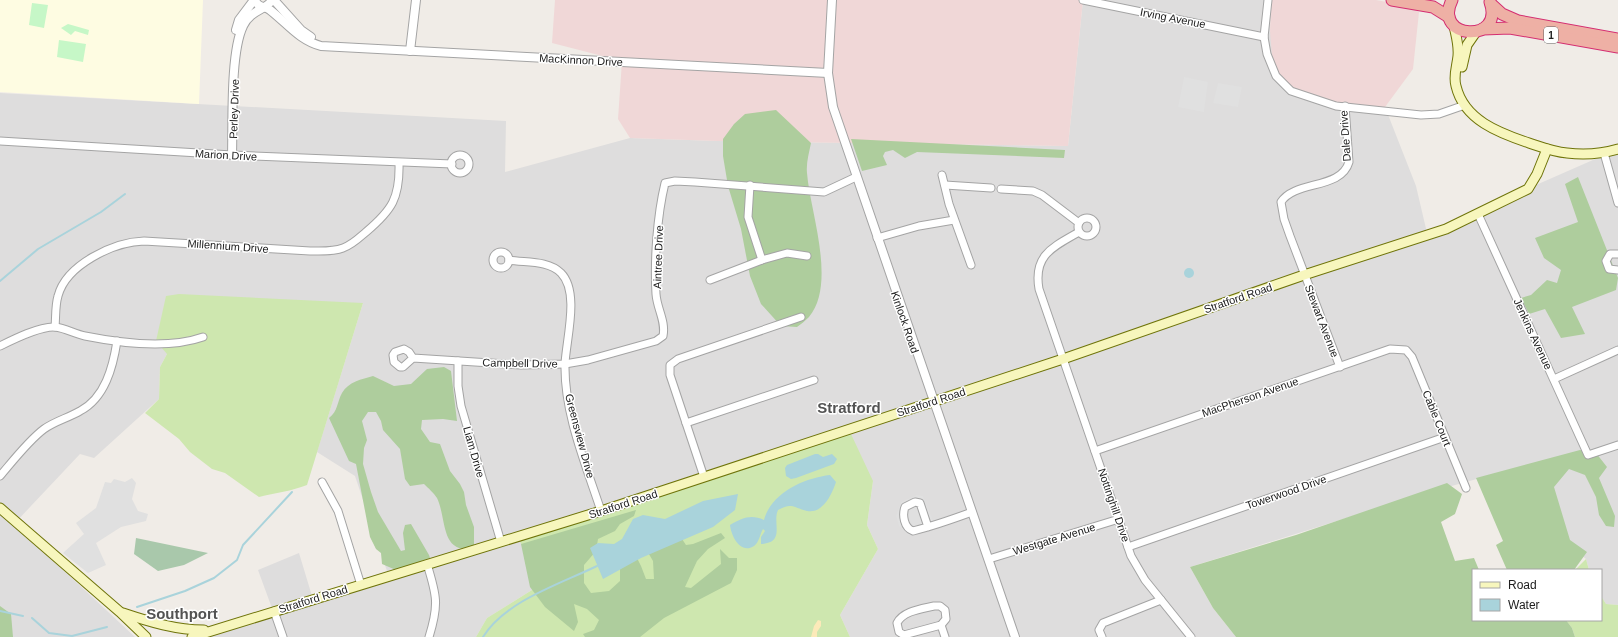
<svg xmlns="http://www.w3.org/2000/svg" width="1618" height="637" viewBox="0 0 1618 637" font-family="Helvetica,sans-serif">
<rect width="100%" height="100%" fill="#f0ece7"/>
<path fill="#dedddd" d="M 1083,0 L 1271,0 L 1270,31 L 1375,109 L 1385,107 L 1416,186 L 1427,233 L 1618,149 L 1618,605 L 1606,604 L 1601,596 L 1601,570 L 1589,570 L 1586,559 L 1491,475 L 1423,494 L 1190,567 L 1213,608 L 1236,637 L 850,637 L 840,615 L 878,549 L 867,525 L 873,481 L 666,494 L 519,536 L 540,585 L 487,618 L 476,637 L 192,637 L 273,611 L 258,570 L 299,553 L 312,596 L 387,571 L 355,476 L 317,452 L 363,303 L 167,354 L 160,367 L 159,399 L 94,458 L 80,454 L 14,524 L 135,637 L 11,637 L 0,621 L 0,93 L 506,121 L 505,172 L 630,138 L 718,141 L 1068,146 Z"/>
<g fill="#f0d7d7">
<path d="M 555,0 L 1083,0 L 1068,146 L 718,141 L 630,138 L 618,119 L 622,61 L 552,43 Z"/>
<path d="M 1271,0 L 1376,0 L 1408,6 L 1419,12 L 1413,69 L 1385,107 L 1339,110 L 1292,94 L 1273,68 L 1270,31 Z"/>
</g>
<path fill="#fefce2" d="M 0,0 L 203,0 L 199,104 L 0,92 Z"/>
<g fill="#cee7af">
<path d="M 179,294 L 363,303 L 307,485 C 292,491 275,493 259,497 L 225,473 L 212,469 L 190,452 L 179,439 L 145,413 L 159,399 L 160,367 L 167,354 L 156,341 L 166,296 Z"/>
<path d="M 851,434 L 873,481 L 867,525 L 878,549 L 840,615 L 850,637 L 476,637 L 487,618 L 540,585 L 518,537 L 666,494 Z"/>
<path d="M 1586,559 L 1589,570 L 1575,570 Z"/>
<path d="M 1601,596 L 1606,604 L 1618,605 L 1618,637 L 1575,637 L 1572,628 L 1566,620 L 1601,620 Z"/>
</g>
<g fill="#aecd9d">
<path d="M 776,110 L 811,143 C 809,153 806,163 807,173 C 810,212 837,283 809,317 C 805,321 801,324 797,327 L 781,326 L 761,304 L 750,276 L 741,229 L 728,186 L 723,156 L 723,139 L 734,124 L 745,114 Z"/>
<path d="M 851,139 L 1065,150 L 1064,158 L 917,152 L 905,158 L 893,150 L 885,152 L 883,156 L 887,165 L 862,171 Z"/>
<path d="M 1578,177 L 1618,278 L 1616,290 L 1572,307 L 1585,334 L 1561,338 L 1545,309 L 1529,314 L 1521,298 L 1531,295 L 1547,280 L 1557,283 L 1561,270 L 1544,258 L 1535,238 L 1578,222 L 1565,184 Z"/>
<path d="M 444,367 L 451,371 L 457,421 L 443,419 L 422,420 L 421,429 L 430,442 L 440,444 L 450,471 L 460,484 L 464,492 L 466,505 L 474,527 L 474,548 C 440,555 447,519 437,498 C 434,493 428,488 424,484 L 410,486 L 405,479 L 400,449 L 383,430 L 381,421 L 376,412 L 368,412 L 362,421 L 367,440 L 364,448 L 363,464 L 371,492 L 378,512 L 401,551 L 405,550 L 403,533 L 405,525 L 411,524 L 429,555 L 430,558 L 396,570 L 382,564 L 381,553 L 376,549 L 370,537 L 356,464 L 349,461 L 329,418 C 338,411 337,402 342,393 C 348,382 362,379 373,376 L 394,386 L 411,384 L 427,369 Z"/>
<path d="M 1580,450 L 1596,453 L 1607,467 L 1599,478 L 1615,516 L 1614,527 L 1606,526 L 1599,515 L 1596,497 L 1585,475 L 1569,469 L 1554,487 L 1570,540 L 1587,552 L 1574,570 L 1507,570 L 1496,545 L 1503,541 L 1476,478 Z"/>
<path d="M 1447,483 L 1462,494 L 1455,514 L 1441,522 L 1455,561 L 1474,558 L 1479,570 L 1473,570 L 1473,620 L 1566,620 L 1572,628 L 1575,637 L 1236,637 L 1213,608 L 1190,567 L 1296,535 Z"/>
<path d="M 636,510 L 634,516 L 620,524 L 615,531 L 598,539 L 596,551 L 584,565 L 584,583 L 591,593 L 609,591 L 620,581 L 620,566 L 634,552 L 641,566 L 646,579 L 654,579 L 653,561 L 646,549 L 678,533 L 686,545 L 693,544 L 721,533 L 725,538 L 708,549 L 697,561 L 685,587 L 691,588 L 721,564 L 720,549 L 729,558 L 737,558 L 737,570 L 731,583 L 664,618 L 640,637 L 585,637 L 583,634 L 594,630 L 599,620 L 587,609 L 574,604 L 578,622 L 574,631 L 545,607 L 530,587 L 521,544 Z"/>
<path d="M 0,606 L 11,614 L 13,637 L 0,637 Z"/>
</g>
<path fill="#fceab9" d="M 818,620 L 821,621 L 821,626 L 817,632 L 817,637 L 811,637 L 814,626 Z"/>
<path fill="#a9c8ab" d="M 136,538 L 208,553 L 184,565 L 158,571 L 134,554 Z"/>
<g fill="#c6f7c7">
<path d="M 32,3 L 48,5 L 44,28 L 29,25 Z"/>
<path d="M 68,24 L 89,30 L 88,35 L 75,31 L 71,35 L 61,28 Z"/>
<path d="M 59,40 L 86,44 L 83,62 L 57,57 Z"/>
</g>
<g fill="#e0e0e0">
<path d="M 1184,77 L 1208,82 L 1204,112 L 1178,107 Z"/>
<path d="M 1218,83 L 1242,87 L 1238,107 L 1213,103 Z"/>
<path d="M 132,478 L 136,483 L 132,499 L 138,511 L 148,514 L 146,521 L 121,527 L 96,543 L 106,565 L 88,573 L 63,553 L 84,534 L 76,523 L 96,508 L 105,482 L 111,483 L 114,479 L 125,482 Z"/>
<path d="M 917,495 L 923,496 L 936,528 L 919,534 L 908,535 L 899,526 L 896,516 L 901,502 Z"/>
</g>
<g fill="#a9d3db">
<circle cx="1189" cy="273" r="5"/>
<path d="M 815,454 L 818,454 L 823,457 L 832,454 L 837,459 L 834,464 L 796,478 L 791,479 L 786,476 L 785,468 L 787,465 Z"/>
<path d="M 830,475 L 836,482 C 832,494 823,514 807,511 C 794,508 792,502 778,510 C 772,523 786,543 761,544 L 761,537 L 765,531 L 763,529 C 760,534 759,543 754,546 C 740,555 731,535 730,525 C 742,518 751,514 764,520 C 771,493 804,478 830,475 Z"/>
<path d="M 738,494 L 735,510 L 713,527 L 641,558 L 603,579 L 590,548 L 598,543 L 614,544 L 622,539 L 633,519 L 643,515 L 665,519 L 703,501 Z"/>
</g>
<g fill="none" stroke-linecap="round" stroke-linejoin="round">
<g stroke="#a9d3db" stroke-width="2">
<path d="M 0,281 L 38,249 L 101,212 L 125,194"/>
<path d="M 137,607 L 185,591 L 214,578 L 237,560 L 243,545 L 292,492"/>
<path d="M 0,611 L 23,616"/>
<path d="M 32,618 L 49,633 L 72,636 L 107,627"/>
<path d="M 483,637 C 505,601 560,584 597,566"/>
</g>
<g stroke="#a4a4a4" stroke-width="9">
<g id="minor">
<path d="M 1083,0 L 1264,37"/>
<path d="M 1268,0 L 1264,37 L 1267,54 L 1276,76 L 1291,91 L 1336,106 L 1421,115 L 1439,114 L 1465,105"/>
<path d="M 0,141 L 232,155 L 452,164"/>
<path d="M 1604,153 L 1618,203"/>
<circle cx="460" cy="164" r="9"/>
<path d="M 942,175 L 949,204 L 971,265"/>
<path d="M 750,185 L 748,217 L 762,260"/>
<path d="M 945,185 L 991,188"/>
<path d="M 1001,189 L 1033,191 L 1042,195 L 1079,223"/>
<path d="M 1478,214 L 1588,455 L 1618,445"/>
<circle cx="1087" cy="227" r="9"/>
<path d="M 1079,232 C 1053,247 1033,255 1039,289 L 1131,556 L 1145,580 L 1191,637"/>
<path d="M 877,238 L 919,226 L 954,220"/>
<circle cx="501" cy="260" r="8"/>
<path d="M 1618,254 L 1610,254 L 1606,261 L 1609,269 L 1618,270"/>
<path d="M 509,260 C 525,263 548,260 561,273 C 580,292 566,340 565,364 C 564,414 586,465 601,511"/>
<path d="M 710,280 L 762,260 L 787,253 L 807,256"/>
<path d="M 55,327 C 56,317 55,306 58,296 C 66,265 113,242 144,241 L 310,251 C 321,251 333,252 343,248 C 352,245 359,238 366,232 C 392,210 400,198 399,163"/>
<path d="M 0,346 C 14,339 40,326 55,327 C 65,328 75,334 85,336 C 120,343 169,349 203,337"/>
<path d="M 413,358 L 403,367 L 400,367 L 394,362 L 393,355 L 395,352 L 404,349 L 409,352 L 413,358 L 521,365 L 565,364 L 588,360 L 656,341 L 663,336 C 666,321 657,309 656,294 C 654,261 657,216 665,183 L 675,181 L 695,182 L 824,192 L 856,177"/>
<path d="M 458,361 L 458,386 L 461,406 L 501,542"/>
<path d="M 1340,367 L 1290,236 L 1284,219 L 1281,202 C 1295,180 1341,190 1349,162 L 1345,106"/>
<path d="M 1554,379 L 1618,350"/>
<path d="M 686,423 L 814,380"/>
<path d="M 1095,451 L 1390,349 L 1406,350 L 1412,357 L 1466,488"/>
<path d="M 0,476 C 12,462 29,440 44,429 C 55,421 68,418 80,411 C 105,398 113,367 117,341"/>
<path d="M 704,477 L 670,375 L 670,365 L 678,359 L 801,317"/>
<path d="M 322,482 L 338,511 L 361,585"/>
<path d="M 928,527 L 920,503 L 915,502 L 905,507 C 902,515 904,528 913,531 C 933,526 953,519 972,512"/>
<path d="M 1128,547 L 1445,437"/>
<path d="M 989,559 L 1119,519"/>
<path d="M 427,564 C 437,596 439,605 429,637"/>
<path d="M 934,606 L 940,606 L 945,610 L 946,619 L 941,625 L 904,635 L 899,632 L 897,623 C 903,611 921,609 934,606 Z"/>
<path d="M 274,611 L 283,637"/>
<path d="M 941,625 L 945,637"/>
<path d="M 1102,637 L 1099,630 L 1103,623 L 1161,600"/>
</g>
</g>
<g stroke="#a4a4a4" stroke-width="10">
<g id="tertiary">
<path d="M 255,0 C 258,8 264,6 270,10 C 288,24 299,40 321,46 L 828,73"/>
<path d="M 274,0 L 301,30 L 311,37"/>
<path d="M 832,0 L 828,73 L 833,107 L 1015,637"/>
<path d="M 236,30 L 239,20 L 254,0"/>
<path d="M 410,51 L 416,0"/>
<path d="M 232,155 C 233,123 230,53 243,26 C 250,10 268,9 272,0"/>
</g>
</g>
<g stroke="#6f740a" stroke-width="11">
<g id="secondary">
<path d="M 1454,26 C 1456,36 1459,45 1458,56 C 1457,66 1453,76 1456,86 C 1464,120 1499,133 1529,143 C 1541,147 1554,152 1567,153 C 1585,155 1601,154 1618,149"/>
<path d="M 1462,67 L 1467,45 L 1476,32"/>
<path d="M 0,508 L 120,612 L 146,637"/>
<path d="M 123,613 C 150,622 176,630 204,630"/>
<path d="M 192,637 L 601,511 L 1063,359 L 1304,275 L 1446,229 L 1528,189 L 1537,174 L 1547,149"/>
</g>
</g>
<g stroke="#d42e71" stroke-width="13">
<g id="trunk">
<path d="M 1392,0 L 1433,7 L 1449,17"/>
<path d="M 1452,0 C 1432,40 1505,44 1490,2"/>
<path d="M 1491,4 L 1502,14 L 1518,21 L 1618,39"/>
<path d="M 1483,29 L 1510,28 L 1618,47"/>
</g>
</g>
<use href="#minor" stroke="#fff" stroke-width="7"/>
<use href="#tertiary" stroke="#fff" stroke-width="8"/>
<use href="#secondary" stroke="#f7f6bd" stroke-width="9"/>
<use href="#trunk" stroke="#eeb0a5" stroke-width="11"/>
</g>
<g text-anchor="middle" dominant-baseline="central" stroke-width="3" stroke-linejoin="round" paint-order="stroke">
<rect fill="#fff" stroke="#636363" stroke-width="1" x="1544" y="27" width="14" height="16" rx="3"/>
<g font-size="10" font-weight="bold" fill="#202020">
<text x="1551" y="35">1</text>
</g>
<g font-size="11" fill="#202020" stroke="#fff">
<text transform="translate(1173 18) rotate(11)">Irving Avenue</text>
<text transform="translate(581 60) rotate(3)">MacKinnon Drive</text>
<text transform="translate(234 109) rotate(-88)">Perley Drive</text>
<text transform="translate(1345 136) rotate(-94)">Dale Drive</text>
<text transform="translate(226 155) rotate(3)">Marion Drive</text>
<text transform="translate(228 246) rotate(4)">Millennium Drive</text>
<text transform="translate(658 257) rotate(-88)">Aintree Drive</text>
<text transform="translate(1238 298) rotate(-19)">Stratford Road</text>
<text transform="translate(1322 321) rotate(69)">Stewart Avenue</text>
<text transform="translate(905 322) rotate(71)">Kinlock Road</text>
<text transform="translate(1533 334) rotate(65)">Jenkins Avenue</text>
<text transform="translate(520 363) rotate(1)">Campbell Drive</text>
<text transform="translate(1250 397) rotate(-19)">MacPherson Avenue</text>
<text transform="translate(931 402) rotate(-18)">Stratford Road</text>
<text transform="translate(1437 418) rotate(68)">Cable Court</text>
<text transform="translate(580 436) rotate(75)">Greensview Drive</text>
<text transform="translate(474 452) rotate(74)">Liam Drive</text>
<text transform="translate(1286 492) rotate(-19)">Towerwood Drive</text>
<text transform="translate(623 504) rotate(-18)">Stratford Road</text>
<text transform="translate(1114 505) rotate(71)">Nottinghill Drive</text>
<text transform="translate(1054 539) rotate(-17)">Westgate Avenue</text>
<text transform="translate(313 599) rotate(-17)">Stratford Road</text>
</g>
<g font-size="15" font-weight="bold" fill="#535353" stroke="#fff">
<text x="849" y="407">Stratford</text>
<text x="182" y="613">Southport</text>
</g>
</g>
<rect x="1472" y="569" width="130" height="52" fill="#ffffff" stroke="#a6a6a6"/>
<rect x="1480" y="582" width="20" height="6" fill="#f7f6bd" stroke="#a6a6a6"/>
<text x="1508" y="589" font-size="12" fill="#202020">Road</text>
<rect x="1480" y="599" width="20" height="12" fill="#a9d3db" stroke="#a6a6a6"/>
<text x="1508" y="609" font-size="12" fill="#202020">Water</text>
</svg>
